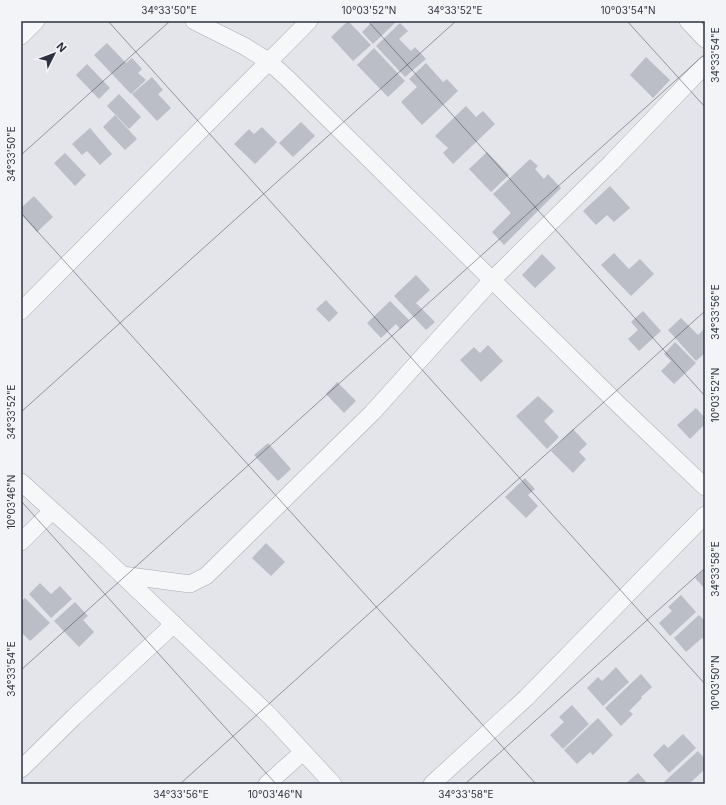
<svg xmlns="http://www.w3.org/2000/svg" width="726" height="805" viewBox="0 0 726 805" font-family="Inter,sans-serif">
<rect width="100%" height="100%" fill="#e4e5ea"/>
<g fill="#bbbec6">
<path d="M 348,21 L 371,45 L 353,61 L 331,37 Z"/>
<path d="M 373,21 L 397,21 L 373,44 L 362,32 Z"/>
<path d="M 400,23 L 408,31 L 399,39 L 411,51 L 415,47 L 426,59 L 405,77 L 376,46 Z"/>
<path d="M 107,43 L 126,63 L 132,58 L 142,69 L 138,73 L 146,80 L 131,94 L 94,55 Z"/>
<path d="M 374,48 L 405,81 L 388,97 L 357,65 Z"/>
<path d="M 646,57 L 670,80 L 653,98 L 630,75 Z"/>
<path d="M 426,63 L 443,82 L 447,79 L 458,91 L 422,125 L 401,102 L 417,87 L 409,79 Z"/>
<path d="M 87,64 L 110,88 L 99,99 L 76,75 Z"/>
<path d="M 152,77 L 163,90 L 158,94 L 171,108 L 157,121 L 132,94 Z"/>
<path d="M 119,94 L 141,117 L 129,129 L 107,106 Z"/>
<path d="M 466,106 L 476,117 L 483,111 L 495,124 L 453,164 L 443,153 L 448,148 L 435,136 Z"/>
<path d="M 115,115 L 137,139 L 125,150 L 103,127 Z"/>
<path d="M 301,122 L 315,136 L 293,157 L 279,143 Z"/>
<path d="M 262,127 L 277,142 L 255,164 L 234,144 L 249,129 L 254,134 Z"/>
<path d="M 90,128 L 112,154 L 100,165 L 87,151 L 82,155 L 72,144 Z"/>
<path d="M 487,152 L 509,175 L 491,192 L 469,169 Z"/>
<path d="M 65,153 L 86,175 L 75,186 L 54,163 Z"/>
<path d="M 530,159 L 538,166 L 535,169 L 544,179 L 548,174 L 561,188 L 504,245 L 492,232 L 511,213 L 493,194 Z"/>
<path d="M 610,186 L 630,208 L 614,222 L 607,215 L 596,225 L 583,211 Z"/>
<path d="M 34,196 L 53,217 L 37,232 L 21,214 L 21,208 Z"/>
<path d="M 614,253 L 629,269 L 640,259 L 654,274 L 631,296 L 601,265 Z"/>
<path d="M 542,254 L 556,268 L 535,288 L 522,275 Z"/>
<path d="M 416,275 L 430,290 L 416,303 L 435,322 L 426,330 L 394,296 Z"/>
<path d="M 326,300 L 338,313 L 329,322 L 316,309 Z"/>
<path d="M 390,301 L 409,320 L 400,329 L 396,324 L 381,338 L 367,323 Z"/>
<path d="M 643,311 L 661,331 L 639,351 L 628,339 L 638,330 L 631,322 Z"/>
<path d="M 681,318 L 698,335 L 705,328 L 705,353 L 696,361 L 668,330 Z"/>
<path d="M 675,342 L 696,363 L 674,384 L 661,371 L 671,361 L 664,354 Z"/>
<path d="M 488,345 L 503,361 L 481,382 L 460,360 L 474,347 L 480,353 Z"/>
<path d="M 337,382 L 356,401 L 344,413 L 326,394 Z"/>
<path d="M 538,396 L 554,411 L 544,421 L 559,437 L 547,449 L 516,416 Z"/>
<path d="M 696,408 L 705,418 L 705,424 L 690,439 L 677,425 Z"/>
<path d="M 573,429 L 587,444 L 579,452 L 586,459 L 573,473 L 551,451 Z"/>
<path d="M 268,443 L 291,469 L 278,481 L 254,455 Z"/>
<path d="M 525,478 L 535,489 L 528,495 L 538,506 L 526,518 L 505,497 Z"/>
<path d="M 266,543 L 285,562 L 271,576 L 252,558 Z"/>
<path d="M 705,568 L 705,589 L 695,578 Z"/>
<path d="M 40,583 L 51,594 L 60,586 L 72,599 L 51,618 L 29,594 Z"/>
<path d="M 681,595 L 696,612 L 670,636 L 659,623 L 672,611 L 668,607 Z"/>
<path d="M 25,598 L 50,623 L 30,641 L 21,632 L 21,601 Z"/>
<path d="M 75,602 L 88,616 L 83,620 L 94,632 L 79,647 L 54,621 Z"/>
<path d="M 699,615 L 705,621 L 705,642 L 702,638 L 686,652 L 674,638 Z"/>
<path d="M 616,667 L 629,682 L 603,706 L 587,688 L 598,677 L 602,681 Z"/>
<path d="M 641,674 L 652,687 L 641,697 L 642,698 L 629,711 L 633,714 L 621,726 L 605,708 Z"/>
<path d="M 572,705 L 589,724 L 563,749 L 550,735 L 564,722 L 559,717 Z"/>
<path d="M 598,718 L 613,735 L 593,755 L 590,752 L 577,764 L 564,750 Z"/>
<path d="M 683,734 L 696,748 L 669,773 L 653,755 L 664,744 L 668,748 Z"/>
<path d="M 698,751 L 705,759 L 705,769 L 689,784 L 666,784 L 664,782 Z"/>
<path d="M 638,773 L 648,784 L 625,784 Z"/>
</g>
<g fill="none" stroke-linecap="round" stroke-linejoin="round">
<g stroke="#a9abb4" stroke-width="18">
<g id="street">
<path d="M 194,21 L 244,46 L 268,61 L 287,78 L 620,406 L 705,487"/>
<path d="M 688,21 L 705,39"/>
<path d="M 21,36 L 36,21"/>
<path d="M 21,311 L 309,21"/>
<path d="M 21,482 L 96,550 L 271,717 L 333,784"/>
<path d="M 21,542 L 52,511"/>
<path d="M 122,575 L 190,584 L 206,576 L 372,413 L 492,280 L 611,163 L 705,65"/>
<path d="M 21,769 L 74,717 L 174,624"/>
<path d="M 267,784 L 303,752"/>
<path d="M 432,784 L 526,698 L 705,515"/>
</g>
</g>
<use href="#street" stroke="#f6f7f9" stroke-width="17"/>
</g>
<path fill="none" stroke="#2d3140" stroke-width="1" stroke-opacity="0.45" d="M 108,21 L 705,684M 368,21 L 705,396M 627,21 L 705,107M 21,155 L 170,21M 21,213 L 536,784M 21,412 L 456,21M 21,501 L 276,784M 21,670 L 705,54M 180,784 L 705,311M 465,784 L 705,568"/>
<rect width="726" height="805" fill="none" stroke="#f3f4f7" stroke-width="44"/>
<g transform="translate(54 54) rotate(48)" stroke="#f3f4f7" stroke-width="3" paint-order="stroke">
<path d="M0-3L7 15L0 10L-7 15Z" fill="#2d3140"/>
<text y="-6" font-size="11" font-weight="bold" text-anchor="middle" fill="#2d3140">N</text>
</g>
<rect x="22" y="22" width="682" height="761" fill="none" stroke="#2d3140" stroke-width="1.5"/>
<g font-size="10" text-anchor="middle" fill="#2d3140">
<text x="169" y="14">34°33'50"E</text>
<text x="369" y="14">10°03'52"N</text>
<text x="455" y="14">34°33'52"E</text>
<text x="628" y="14">10°03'54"N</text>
<text transform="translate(715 55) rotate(-90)" y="4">34°33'54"E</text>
<text transform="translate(11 154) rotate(-90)" y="4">34°33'50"E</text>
<text transform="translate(715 312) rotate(-90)" y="4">34°33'56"E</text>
<text transform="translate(715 395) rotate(-90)" y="4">10°03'52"N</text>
<text transform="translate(11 412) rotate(-90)" y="4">34°33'52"E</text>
<text transform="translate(11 502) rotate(-90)" y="4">10°03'46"N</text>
<text transform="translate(715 569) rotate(-90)" y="4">34°33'58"E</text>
<text transform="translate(11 669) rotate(-90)" y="4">34°33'54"E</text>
<text transform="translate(715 683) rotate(-90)" y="4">10°03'50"N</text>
<text x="181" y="798">34°33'56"E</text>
<text x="275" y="798">10°03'46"N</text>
<text x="466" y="798">34°33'58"E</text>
</g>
</svg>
